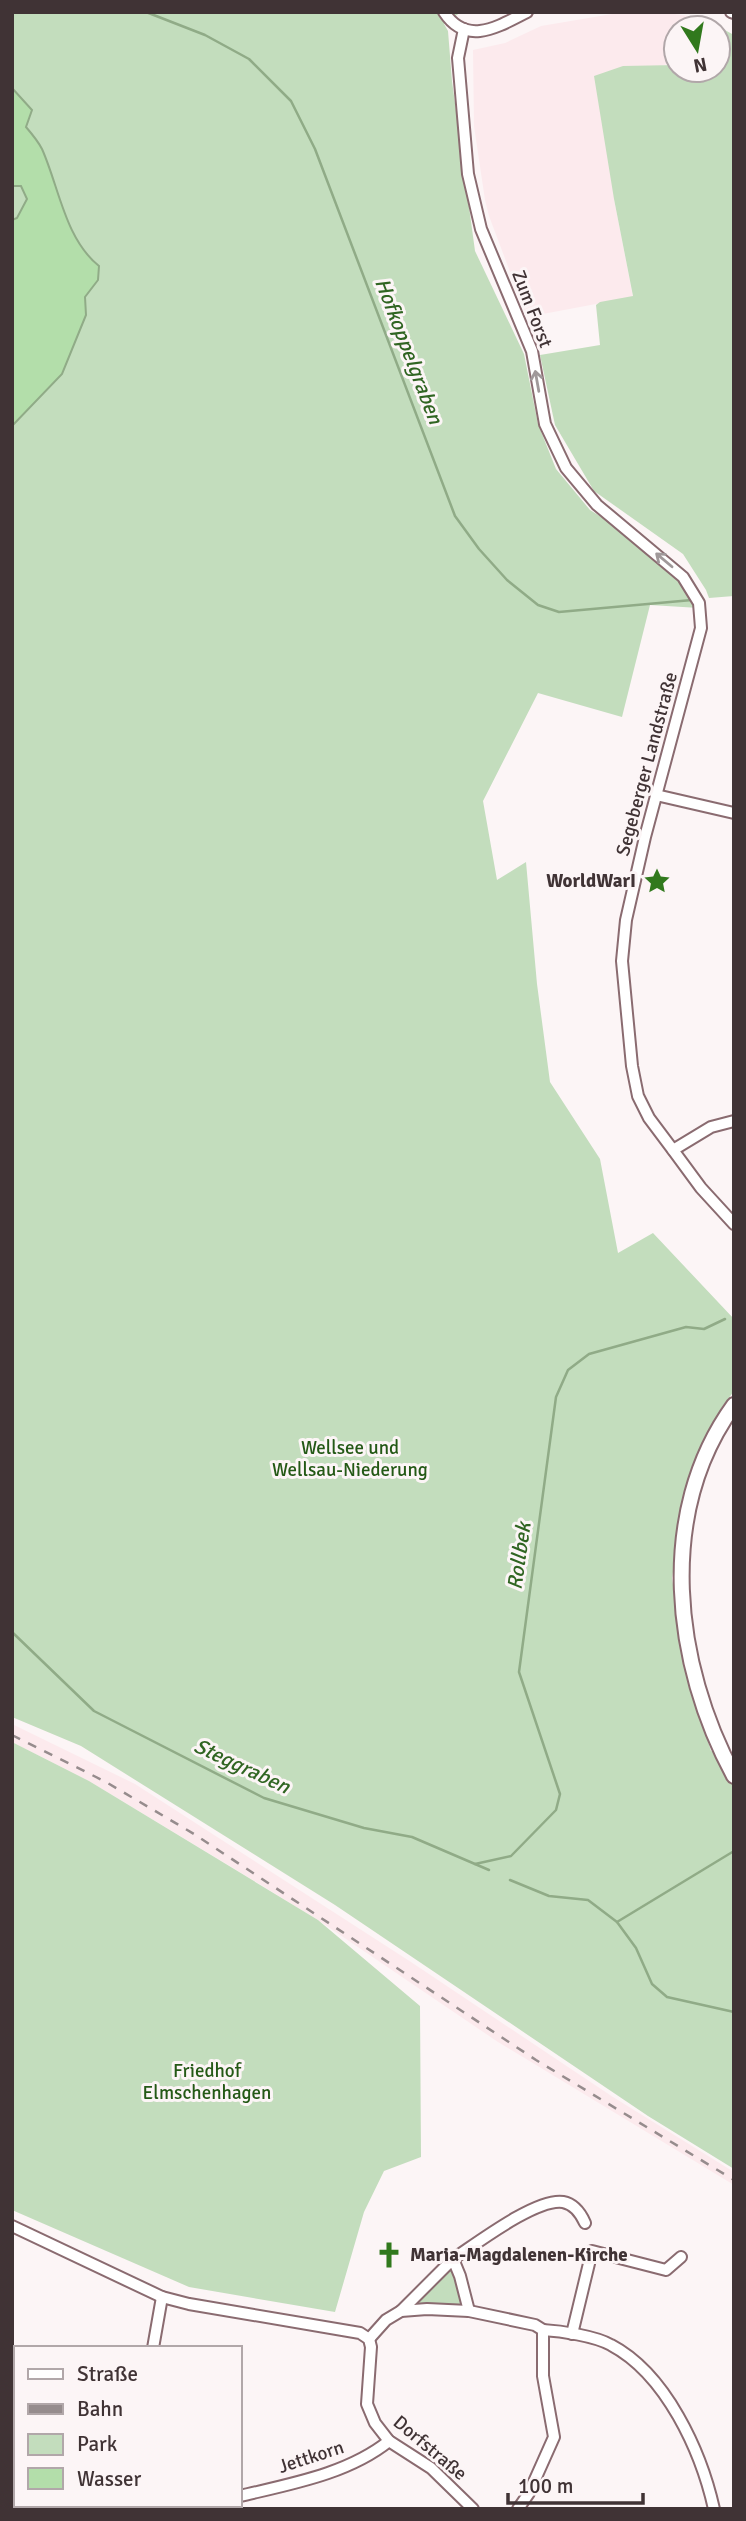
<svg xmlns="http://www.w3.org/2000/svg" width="746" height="2521" viewBox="0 0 746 2521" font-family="Signika,sans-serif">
<rect width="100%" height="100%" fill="#fcf5f6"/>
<g fill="#fceaed">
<path d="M 624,12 L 661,12 L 695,17 L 695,28 L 676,28 L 676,62 L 660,66 L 623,66 L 614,199 L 633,297 L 527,317 L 489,216 L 485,200 L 474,126 L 473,50 L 505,43 L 541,26 Z"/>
<path d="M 12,1724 L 135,1784 L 411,1962 L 613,2097 L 734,2172 L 734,2185 L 498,2042 L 318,1920 L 233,1868 L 89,1781 L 12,1742 Z"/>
</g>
<g fill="#c3ddbd">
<path d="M 12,12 L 461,12 L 444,24 L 448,31 L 452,81 L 475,251 L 524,354 L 538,424 L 556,469 L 590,510 L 672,561 L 699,608 L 650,605 L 622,717 L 538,693 L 483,801 L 497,880 L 526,862 L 537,984 L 550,1082 L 600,1159 L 618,1253 L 653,1233 L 734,1319 L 734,1391 L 722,1407 L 688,1484 L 672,1578 L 685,1668 L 711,1751 L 716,1752 L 734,1785 L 734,2169 L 648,2116 L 335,1905 L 81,1746 L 12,1717 Z"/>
<path d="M 721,28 L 734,35 L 734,596 L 709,598 L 706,590 L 683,554 L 594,491 L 555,425 L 540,355 L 600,345 L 596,305 L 600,302 L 633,296 L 614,199 L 594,76 L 623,66 L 676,65 L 676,70 L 718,70 L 718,35 Z"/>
<path d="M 12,1742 L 89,1781 L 318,1920 L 420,2006 L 421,2157 L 384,2171 L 364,2212 L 335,2312 L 189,2287 L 12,2210 Z"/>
<path d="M 447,2269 L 455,2269 L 463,2300 L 458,2308 L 418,2306 L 413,2302 Z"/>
</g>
<path fill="#b3deaa" stroke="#90ab87" stroke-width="2" d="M 12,88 L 32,110 L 26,127 C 32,134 38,141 42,149 C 59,187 65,239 99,266 L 98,280 L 85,297 L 86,315 L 62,374 L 12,426 L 12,220 L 17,218 L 27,199 L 21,186 L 12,186 Z"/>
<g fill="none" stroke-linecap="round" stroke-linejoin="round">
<g stroke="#90ab87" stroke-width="2.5">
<path d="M 146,12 L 205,35 L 249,59 L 291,101 L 315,149 L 455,516 L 479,549 L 507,580 L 538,605 L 559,612 L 692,600"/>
<path d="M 12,1632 L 94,1711 L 264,1798 L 364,1828 L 412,1837 L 489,1870"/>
<path d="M 475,1864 L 511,1856 L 556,1810 L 560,1794 L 519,1672 L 556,1397 L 568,1370 L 589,1354 L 686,1327 L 704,1329 L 725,1319"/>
<path d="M 510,1880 L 549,1896 L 588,1900 L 617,1922 L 636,1948 L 652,1984 L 667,1997 L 734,2012"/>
<path d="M 617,1922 L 734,1851"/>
</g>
<g stroke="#8a6b70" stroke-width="14">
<g id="minor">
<path d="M 444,12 C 467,47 499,26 527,12"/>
<path d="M 731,12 L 734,13"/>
<path d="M 464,29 L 458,58 L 468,174 L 481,229 L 532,351 L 545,424 L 566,468 L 597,505 L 683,577 L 699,603 L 701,628 L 645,837 L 626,920 L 622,961 L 632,1066 L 638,1096 L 649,1118 L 673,1150 L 701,1188 L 734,1224"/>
<path d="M 656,795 L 734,813"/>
<path d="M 673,1150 L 711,1127 L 734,1121"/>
<path d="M 12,2226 L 162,2297 L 189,2304 L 360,2333 L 369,2339 L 371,2347 L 367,2404 L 375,2423 L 389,2441 L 431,2468 L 473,2509"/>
<path d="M 453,2259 C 476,2244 536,2198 563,2202 C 574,2204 581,2214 585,2223"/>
<path d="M 401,2311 L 453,2259 L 460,2276 L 469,2311"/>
<path d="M 543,2330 C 561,2331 595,2336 611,2345 C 666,2374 701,2451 714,2509"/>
<path d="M 572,2334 L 592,2251 L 666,2270 L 681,2257"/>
<path d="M 369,2339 L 386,2320 L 401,2311 L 427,2309 L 469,2311 L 535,2325 L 543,2330 L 543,2376 L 554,2437 L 529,2493 L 518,2509"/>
<path d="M 153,2348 L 162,2297"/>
<path d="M 12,2494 L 16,2495"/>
<path d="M 240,2496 C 290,2484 348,2474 389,2441"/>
<path d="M 39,2505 L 48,2509"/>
<path d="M 137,2509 L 138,2505"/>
<path d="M 190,2509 L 203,2505"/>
</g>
</g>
<g stroke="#8a6b70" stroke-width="18">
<path id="secondary" d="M 734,1405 C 655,1514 674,1665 734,1776"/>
</g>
<use href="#minor" stroke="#fff" stroke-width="10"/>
<use href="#secondary" stroke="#fff" stroke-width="14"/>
<path stroke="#968c8d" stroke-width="2.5" stroke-dasharray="9 9" stroke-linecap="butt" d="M 12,1735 L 106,1782 L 194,1834 L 536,2060 L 734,2180"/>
</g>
<defs><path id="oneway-shaft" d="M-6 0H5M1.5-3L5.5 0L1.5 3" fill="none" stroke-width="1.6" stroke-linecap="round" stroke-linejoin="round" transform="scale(1.75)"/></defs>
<g stroke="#a0999a">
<use href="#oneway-shaft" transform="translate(537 381) rotate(-100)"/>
<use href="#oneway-shaft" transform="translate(664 560) rotate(-140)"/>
</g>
<defs>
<g id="sight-bare" transform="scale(2.1)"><path d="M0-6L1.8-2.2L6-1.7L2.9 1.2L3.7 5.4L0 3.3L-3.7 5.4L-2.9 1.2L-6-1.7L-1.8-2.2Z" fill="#31791d" stroke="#fcf5f6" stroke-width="2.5" paint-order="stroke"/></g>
<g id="church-bare" transform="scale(2.1)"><path d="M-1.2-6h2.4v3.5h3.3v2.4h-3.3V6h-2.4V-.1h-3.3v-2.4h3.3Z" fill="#31791d" stroke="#fcf5f6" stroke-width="2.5" paint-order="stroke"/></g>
</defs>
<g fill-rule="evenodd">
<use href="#sight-bare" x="657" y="881"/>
<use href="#church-bare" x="389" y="2255"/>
</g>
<g text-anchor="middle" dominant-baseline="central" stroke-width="6" stroke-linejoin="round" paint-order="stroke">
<g font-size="19" fill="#403335" stroke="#fcf5f6">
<text transform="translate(532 309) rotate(69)">Zum Forst</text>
<text transform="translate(647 764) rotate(-75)">Segeberger Landstraße</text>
<text transform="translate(430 2448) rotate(40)">Dorfstraße</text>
<text transform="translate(311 2457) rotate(-18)">Jettkorn</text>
</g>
<g font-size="19" font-weight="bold" fill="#403335" stroke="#fcf5f6" text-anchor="end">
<text x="636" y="881">WorldWarI</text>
<text x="410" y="2255" text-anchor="start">Maria-Magdalenen-Kirche</text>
</g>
<g font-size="19" fill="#245916" stroke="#fcf5f6">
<text x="350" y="1448">Wellsee und<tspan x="350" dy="22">Wellsau-Niederung</tspan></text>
<text x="207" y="2071">Friedhof<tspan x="207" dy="22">Elmschenhagen</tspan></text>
</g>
<g font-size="21" font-style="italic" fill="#306522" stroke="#fcf5f6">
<text transform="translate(409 351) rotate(69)">Hofkoppelgraben</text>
<text transform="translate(519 1556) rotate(-82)">Rollbek</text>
<text transform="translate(242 1766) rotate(25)">Steggraben</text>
</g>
</g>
<rect width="746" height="2521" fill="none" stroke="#403335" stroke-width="28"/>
<rect x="14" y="2346" width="228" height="161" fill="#fcf5f6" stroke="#b1a7a9" stroke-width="2"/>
<rect x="28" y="2369" width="35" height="10" fill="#ffffff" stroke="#b1a7a9" stroke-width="2"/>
<text x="77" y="2381" font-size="21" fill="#403335">Straße</text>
<rect x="28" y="2404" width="35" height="10" fill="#968c8d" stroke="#b1a7a9" stroke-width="2"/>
<text x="77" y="2416" font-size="21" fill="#403335">Bahn</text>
<rect x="28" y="2434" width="35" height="21" fill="#c3ddbd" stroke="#b1a7a9" stroke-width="2"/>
<text x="77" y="2451" font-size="21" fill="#403335">Park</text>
<rect x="28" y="2468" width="35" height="21" fill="#b3deaa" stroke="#b1a7a9" stroke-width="2"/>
<text x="77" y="2486" font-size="21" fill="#403335">Wasser</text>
<g transform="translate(697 49) rotate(169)"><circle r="33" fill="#fcf5f6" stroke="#b1a7a9" stroke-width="2"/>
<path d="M0-5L12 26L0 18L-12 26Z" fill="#31791d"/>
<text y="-10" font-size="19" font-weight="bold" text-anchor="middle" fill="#403335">N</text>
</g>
<path d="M508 2493v10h135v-10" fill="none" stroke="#403335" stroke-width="3.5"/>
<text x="518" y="2493" font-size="21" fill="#403335" stroke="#fcf5f6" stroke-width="5" paint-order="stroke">100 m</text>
</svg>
